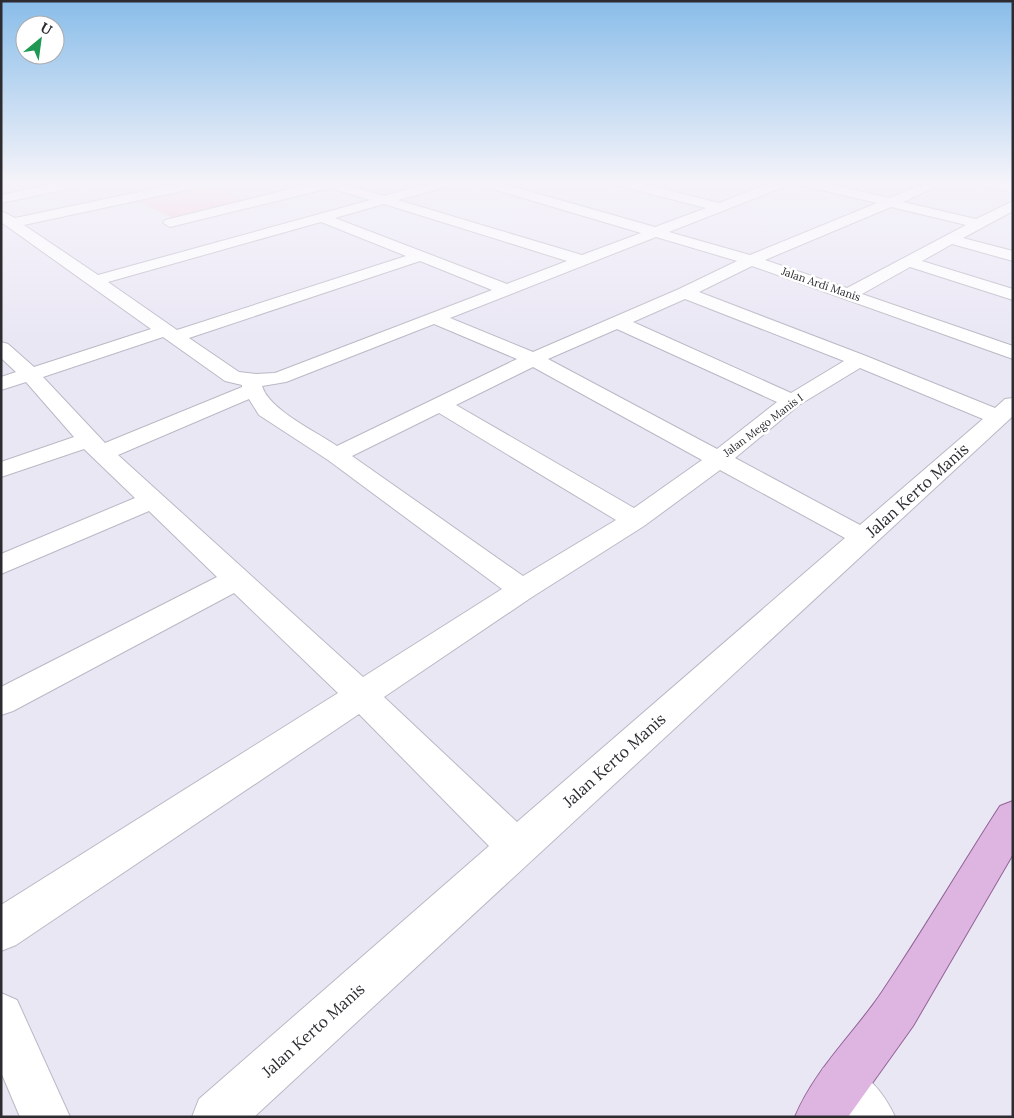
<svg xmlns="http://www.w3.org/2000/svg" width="1014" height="1118" viewBox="0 0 1014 1118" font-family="Lora,serif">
<rect width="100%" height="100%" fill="#eae7f5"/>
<path fill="#f6cadb" d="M 203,184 L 251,202 L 176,220 L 134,199 Z"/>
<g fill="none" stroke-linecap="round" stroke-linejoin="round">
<g stroke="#bbb8c5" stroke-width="2">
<g id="minor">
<path d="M 63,182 L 88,182 L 82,186 L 1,203 L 1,195 Z"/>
<path d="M 186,182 L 211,182 L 205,186 L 24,225 L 98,275 L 370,200 L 330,188 L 170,227 L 163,223 L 165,220 L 318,182 L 338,182 L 384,196 L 435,182 L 456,182 L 454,185 L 398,200 L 582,255 L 641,233 L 479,185 L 477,182 L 497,182 L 655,227 L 706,208 L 616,185 L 614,182 L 636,182 L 719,203 L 773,182 L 791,182 L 789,185 L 669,232 L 750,255 L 877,203 L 800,185 L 798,182 L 821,182 L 889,198 L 929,182 L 946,182 L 903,202 L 976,219 L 1013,201 L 1013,211 L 963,238 L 1013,251 L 1013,261 L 952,244 L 922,261 L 1013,289 L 1013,300 L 910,267 L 862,294 L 1013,346 L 1013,359 L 752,266 L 699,292 L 866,356 L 995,408 L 1005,399 L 1013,398 L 1013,416 L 254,1117 L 192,1117 L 199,1099 L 489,846 L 359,714 L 16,945 L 1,951 L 1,905 L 338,693 L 234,593 L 13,711 L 1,715 L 1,687 L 217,577 L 149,511 L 1,574 L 1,554 L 135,498 L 84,449 L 1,477 L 1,462 L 74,437 L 26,382 L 1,390 L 1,377 L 16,372 L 1,358 L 1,342 L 8,344 L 34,367 L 151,329 L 1,222 L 1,211 L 15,218 ZM 384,204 L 567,261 L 507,284 L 335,218 ZM 891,207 L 966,225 L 847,288 L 765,260 ZM 321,222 L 406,256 L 177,330 L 108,282 ZM 656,237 L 737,261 L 679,289 L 533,352 L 450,318 ZM 420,261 L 492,290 L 275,373 L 256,374 L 239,372 L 189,338 ZM 685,299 L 844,361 L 791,393 L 633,322 ZM 434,324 L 517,359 L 337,446 C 317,432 269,410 262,386 L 286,382 ZM 617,329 L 777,402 L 717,449 L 548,359 ZM 163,337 L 225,381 L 242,385 L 242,387 L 105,443 L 43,377 ZM 533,367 L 702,460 L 634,508 L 456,405 ZM 860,368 L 983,419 L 860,525 L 735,458 L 799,405 ZM 249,399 L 259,415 L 328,460 L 502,589 L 363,677 L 118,455 ZM 439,413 L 616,520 L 523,576 L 352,456 ZM 720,470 L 845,538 L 517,822 L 384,697 L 532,597 L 644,526 Z"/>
<path d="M 977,182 L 1013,184 L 1013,192 L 979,185 Z"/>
<path d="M 1,993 L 17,1000 L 70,1117 L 20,1117 L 1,1072 Z"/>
<path d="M 840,1061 C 865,1071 884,1092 895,1117 L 836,1117 L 823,1102 L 816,1085 L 823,1068 Z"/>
</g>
</g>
<g stroke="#916496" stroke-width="2">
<path id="major" d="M 1013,801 L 1013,854 L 913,1026 L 848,1117 L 795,1117 C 815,1069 853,1035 882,992 C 923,931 960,868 1000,806 Z"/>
</g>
<use href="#minor" fill="#fff" fill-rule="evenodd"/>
<use href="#major" fill="#deb4e1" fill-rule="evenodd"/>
</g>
<linearGradient id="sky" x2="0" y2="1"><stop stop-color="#89bde9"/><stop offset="0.54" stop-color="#f6f4fa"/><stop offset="1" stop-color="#f6f4fa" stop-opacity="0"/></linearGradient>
<rect width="1014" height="339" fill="url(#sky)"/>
<g text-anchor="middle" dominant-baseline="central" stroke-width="5" stroke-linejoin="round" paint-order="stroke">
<g font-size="11" fill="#2c2b30" stroke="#fff">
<text transform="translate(821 284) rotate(19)">Jalan Ardi Manis</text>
<text transform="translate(763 425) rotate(-37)">Jalan Mego Manis I</text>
</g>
<g font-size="16" fill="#2c2b30" stroke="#fff">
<text transform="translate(917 490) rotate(-42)">Jalan Kerto Manis</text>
<text transform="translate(614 760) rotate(-42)">Jalan Kerto Manis</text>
<text transform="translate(313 1030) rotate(-42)">Jalan Kerto Manis</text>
</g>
</g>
<rect width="1014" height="1118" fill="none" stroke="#2c2b30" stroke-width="5"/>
<g transform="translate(40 40) rotate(29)"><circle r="24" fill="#ffffff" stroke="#abaaac"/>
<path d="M0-4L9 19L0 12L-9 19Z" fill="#1f9854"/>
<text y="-8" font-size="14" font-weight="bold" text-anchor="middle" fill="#2c2b30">U</text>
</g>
</svg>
